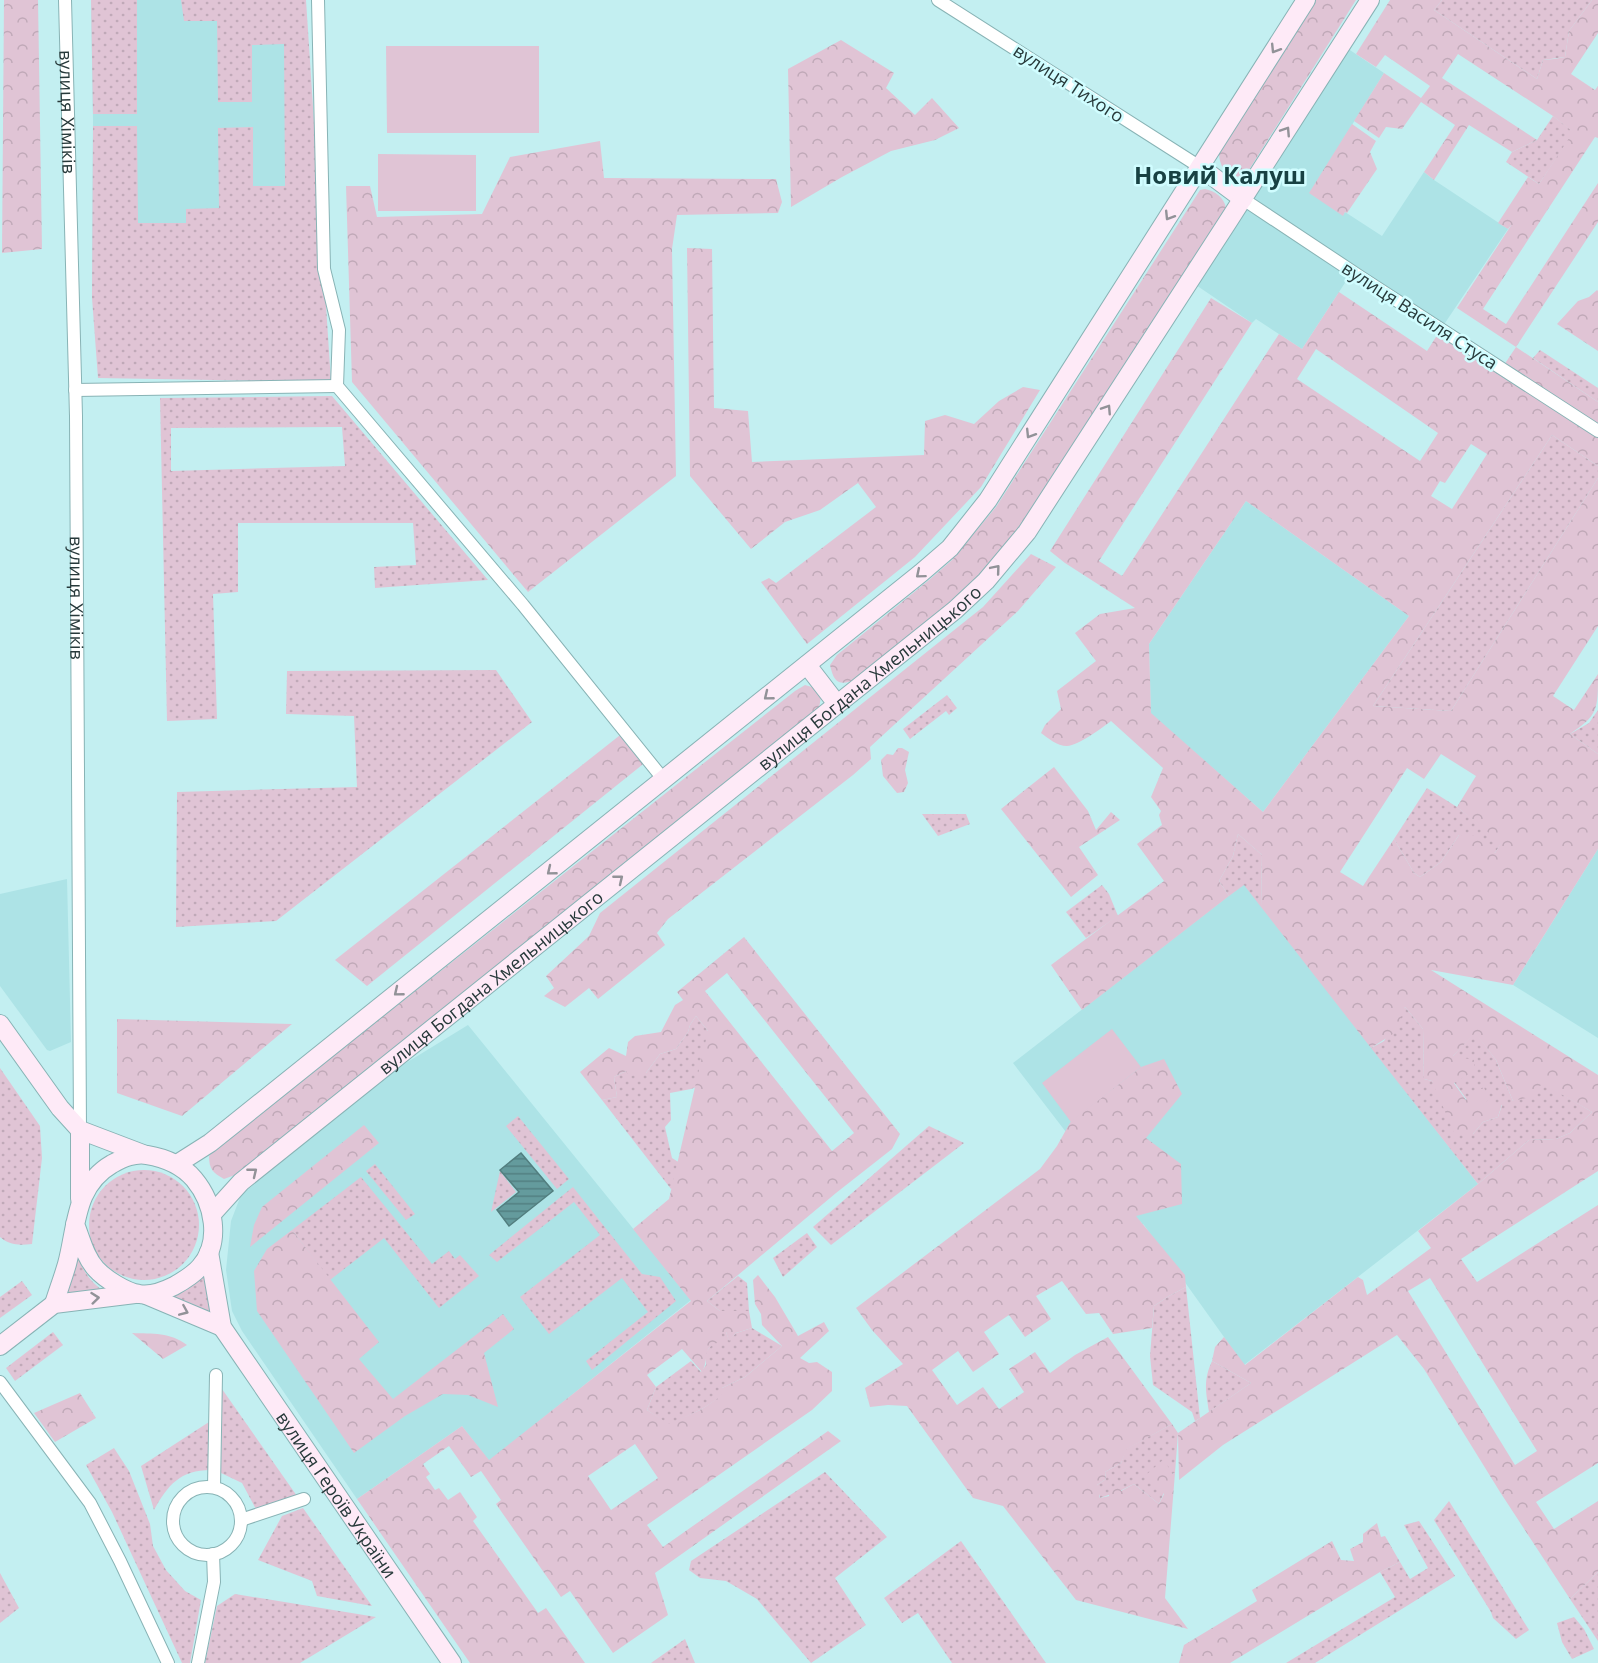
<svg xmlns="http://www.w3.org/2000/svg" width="1598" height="1663" viewBox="0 0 1598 1663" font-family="'Open Sans',sans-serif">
<defs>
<pattern id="grass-dots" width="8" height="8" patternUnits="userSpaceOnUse" patternTransform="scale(1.5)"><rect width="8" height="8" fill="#e0c4d5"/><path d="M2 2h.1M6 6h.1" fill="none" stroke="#c0a9b8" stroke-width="1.8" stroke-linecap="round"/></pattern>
<pattern id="forest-crowns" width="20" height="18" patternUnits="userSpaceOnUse" patternTransform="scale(1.5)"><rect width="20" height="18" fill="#e0c4d5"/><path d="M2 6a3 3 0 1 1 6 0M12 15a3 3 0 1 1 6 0" fill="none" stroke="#c0a9b8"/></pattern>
<pattern id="water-rules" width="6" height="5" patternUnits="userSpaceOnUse" patternTransform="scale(1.5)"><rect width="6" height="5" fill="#649b9d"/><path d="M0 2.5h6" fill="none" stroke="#527f81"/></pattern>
</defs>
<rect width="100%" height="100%" fill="#c3eff1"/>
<g fill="#ade3e6">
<path d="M 91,0 L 305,0 L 310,297 L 92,298 L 93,120 Z"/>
<path d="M 1341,44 L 1384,73 L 1310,193 L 1343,215 L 1345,212 L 1382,236 L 1424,172 L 1434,180 L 1508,229 L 1441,329 L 1352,272 L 1302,349 L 1256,319 L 1252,323 L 1190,281 Z"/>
<path d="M 1246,501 L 1409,616 L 1263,812 L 1151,714 L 1149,644 Z"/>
<path d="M 1598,849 L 1598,1038 L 1513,985 Z"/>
<path d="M 67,879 L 71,1042 L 50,1051 L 47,1050 L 0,986 L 0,894 Z"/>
<path d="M 1244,884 L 1478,1184 L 1244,1365 L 1144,1225 L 1122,1205 L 1013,1063 Z"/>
<path d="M 468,1025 L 691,1300 L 489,1461 L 462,1426 L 357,1499 L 242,1331 L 232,1311 L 226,1270 L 231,1221 L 241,1195 L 401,1066 Z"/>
</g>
<g fill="url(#grass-dots)" fill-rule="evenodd">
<path d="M 91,0 L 137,0 L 137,114 L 93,114 Z"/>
<path d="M 181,0 L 306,0 L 331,382 L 98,378 L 92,298 L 93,126 L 137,126 L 138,223 L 186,223 L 186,209 L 219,208 L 218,128 L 253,127 L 253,186 L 285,186 L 284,44 L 252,45 L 252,102 L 218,102 L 217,21 L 184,21 Z"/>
<path d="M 1442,0 L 1592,0 L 1569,31 L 1565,57 L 1543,60 L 1537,79 L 1434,10 Z"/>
<path d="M 1553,116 L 1574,132 L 1539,184 L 1506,162 L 1512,152 L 1537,140 Z"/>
<path d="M 1540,350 L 1598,388 L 1598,402 L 1533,358 Z"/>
<path d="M 332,396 L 488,580 L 375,588 L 374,567 L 416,565 L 413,523 L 238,523 L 238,592 L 213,594 L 217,719 L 167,721 L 160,398 ZM 342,427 L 345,466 L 171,471 L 171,428 Z"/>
<path d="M 1552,435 L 1598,466 L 1598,478 L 1451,711 L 1373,706 Z"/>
<path d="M 496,670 L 532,722 L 276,921 L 176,927 L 177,792 L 357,787 L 354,716 L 286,714 L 287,671 Z"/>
<path d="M 947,695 L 957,708 L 949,715 L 946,711 L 910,739 L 903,729 Z"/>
<path d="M 1598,710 L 1598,754 L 1570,734 L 1589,723 Z"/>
<path d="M 1427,788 L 1457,807 L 1502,842 L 1495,853 L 1459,835 L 1441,862 L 1420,877 L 1414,873 L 1394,839 Z"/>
<path d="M 922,814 L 966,814 L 970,824 L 938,836 Z"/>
<path d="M 1238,834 L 1262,855 L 1261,907 L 1244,885 L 1229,896 L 1219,881 L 1233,856 Z"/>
<path d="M 1102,885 L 1109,894 L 1118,916 L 1086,938 L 1066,912 Z"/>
<path d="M 1405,1007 L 1423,1029 L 1424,1079 L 1432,1081 L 1473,1134 L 1483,1122 L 1498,1117 L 1502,1105 L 1485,1105 L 1467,1100 L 1454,1082 L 1453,1056 L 1475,1032 L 1496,1060 L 1513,1101 L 1542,1082 L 1592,1112 L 1570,1133 L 1556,1139 L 1529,1140 L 1478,1184 L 1371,1048 L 1384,1041 Z"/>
<path d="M 696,1016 L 708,1031 L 710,1082 L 691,1089 L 670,1093 L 671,1120 L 665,1127 L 672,1158 L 680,1163 L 686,1180 L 671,1189 L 602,1100 L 617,1097 L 614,1077 L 626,1071 L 646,1073 L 660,1054 L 676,1049 L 688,1032 L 690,1025 Z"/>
<path d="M 0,1068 L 40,1126 L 42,1158 L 32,1244 C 20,1245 10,1246 0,1237 Z"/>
<path d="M 518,1116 L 569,1179 L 557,1189 L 506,1126 Z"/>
<path d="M 929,1126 L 964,1143 L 831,1245 L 813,1227 Z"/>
<path d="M 375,1164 L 415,1214 L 406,1220 L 366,1171 Z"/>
<circle cx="144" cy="1225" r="55"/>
<path d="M 500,1171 L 516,1192 L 491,1212 Z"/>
<path d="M 361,1177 L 432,1264 L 449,1251 L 455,1259 L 460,1255 L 479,1276 L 439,1308 L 384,1238 L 330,1280 L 292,1230 Z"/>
<path d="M 573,1187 L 642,1274 L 660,1277 L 676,1301 L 592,1370 L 586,1361 L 648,1312 L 622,1278 L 549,1334 L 520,1297 L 600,1235 L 574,1202 L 497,1262 L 489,1255 Z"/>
<path d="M 807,1233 L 817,1247 L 783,1277 L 773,1258 Z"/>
<path d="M 78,1258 C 84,1272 90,1281 102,1290 L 64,1297 L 72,1279 Z"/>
<path d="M 206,1272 L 212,1317 L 170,1298 Z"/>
<path d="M 738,1276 L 747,1283 L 749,1311 L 720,1311 L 707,1301 Z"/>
<path d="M 22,1281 L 32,1295 L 0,1318 L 0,1297 Z"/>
<path d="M 1186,1287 L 1200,1418 L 1195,1421 L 1192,1412 L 1153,1385 L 1150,1356 L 1154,1306 L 1169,1296 Z"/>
<path d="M 752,1328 L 782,1346 L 745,1377 L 722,1388 L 722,1396 L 702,1409 L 669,1425 L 647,1410 L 656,1387 L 691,1361 L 701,1372 L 706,1365 L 706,1352 L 721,1332 L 726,1332 L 729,1340 L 736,1333 Z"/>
<path d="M 53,1332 L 63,1345 L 15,1381 L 6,1368 Z"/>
<path d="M 1212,1361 L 1251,1383 L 1209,1412 C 1206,1391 1203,1381 1212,1361 Z"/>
<path d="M 222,1389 L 297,1496 L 257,1511 L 242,1483 L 221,1473 Z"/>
<path d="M 209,1422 L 211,1470 C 180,1470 168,1485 154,1510 L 141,1466 Z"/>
<path d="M 1172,1424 L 1178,1433 L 1175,1473 L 1172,1474 L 1159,1504 L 1134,1484 L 1120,1491 L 1100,1498 L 1097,1485 L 1106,1479 L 1105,1472 L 1121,1463 L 1126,1449 Z"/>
<path d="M 114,1448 L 129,1471 L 150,1524 L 153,1546 L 166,1570 L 185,1591 L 201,1600 L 190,1663 L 182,1663 L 112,1512 L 86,1465 Z"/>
<path d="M 825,1472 L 887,1537 L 835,1578 L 866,1625 L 811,1663 L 757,1599 L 726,1581 L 700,1578 L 689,1570 L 691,1561 Z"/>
<path d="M 1449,1501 L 1529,1630 L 1516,1639 L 1493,1618 L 1491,1612 L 1434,1520 Z"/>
<path d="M 303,1508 L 372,1606 L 317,1596 L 312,1581 L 258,1560 L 282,1516 Z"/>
<path d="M 1419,1521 L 1455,1576 L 1315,1663 L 1286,1663 L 1395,1597 L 1380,1572 L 1400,1562 L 1410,1579 L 1428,1568 L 1404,1525 Z"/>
<path d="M 961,1541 L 1046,1663 L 952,1663 L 918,1613 L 902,1623 L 884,1598 Z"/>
<path d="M 1598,1572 L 1598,1641 L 1570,1599 Z"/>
<path d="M 0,1573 L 19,1608 L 0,1623 Z"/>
<path d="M 235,1594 L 376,1617 L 300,1663 L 205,1663 L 217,1606 Z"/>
<path d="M 1574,1617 L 1584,1629 L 1594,1649 L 1572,1659 L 1562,1642 L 1557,1623 Z"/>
<path d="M 685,1639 L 695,1663 L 651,1663 Z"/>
</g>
<g fill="url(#forest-crowns)" fill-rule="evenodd">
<path d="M 4,0 L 38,0 L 42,249 L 2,253 Z"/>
<path d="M 1316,0 L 1356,0 L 1247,173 L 1242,176 L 1234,177 C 1224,170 1220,167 1219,154 Z"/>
<path d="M 1390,0 L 1442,0 L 1434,10 L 1537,79 L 1543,60 L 1554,59 L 1565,57 L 1569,31 L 1592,0 L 1598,0 L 1598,33 L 1571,74 L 1595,90 L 1598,86 L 1598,138 L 1595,137 L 1483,309 L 1506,324 L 1598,183 L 1598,222 L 1516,347 L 1598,402 L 1598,466 L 1552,435 L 1373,706 L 1451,711 L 1598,478 L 1598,626 L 1553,696 L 1574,710 L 1598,674 C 1598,710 1598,715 1570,734 L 1598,754 L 1598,849 L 1513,985 L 1431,970 L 1598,1075 L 1598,1171 L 1461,1259 L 1477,1282 L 1598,1205 L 1598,1463 L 1536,1502 L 1554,1529 L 1598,1501 L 1598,1572 L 1570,1599 L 1500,1492 L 1424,1369 L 1397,1335 L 1223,1445 L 1179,1480 L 1178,1433 L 1251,1383 L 1212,1361 L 1215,1347 L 1224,1337 L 1245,1365 L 1358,1277 L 1363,1280 L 1367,1295 L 1431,1248 L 1418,1231 L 1478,1184 L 1529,1140 L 1556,1139 L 1570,1133 L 1592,1112 L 1542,1083 L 1534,1096 L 1513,1101 L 1496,1060 L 1475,1033 L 1453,1056 L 1474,1060 L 1474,1071 L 1454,1083 L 1466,1100 L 1472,1092 L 1484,1087 L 1488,1099 L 1485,1105 L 1502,1104 L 1498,1117 L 1483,1122 L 1473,1134 L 1455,1135 L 1432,1081 L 1424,1079 L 1423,1029 L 1405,1007 L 1396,1032 L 1371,1048 L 1261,907 L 1262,855 L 1238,834 L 1233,856 L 1219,881 L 1229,896 L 1082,1010 L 1051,965 L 1164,881 L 1137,844 L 1162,825 L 1159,815 L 1161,811 L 1151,797 L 1163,768 L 1111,721 C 1102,728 1079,745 1067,746 C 1057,746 1048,738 1041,733 L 1045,725 L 1061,709 L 1057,691 L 1096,661 L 1075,633 L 1100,614 L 1135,608 L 1065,563 L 1050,551 L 1211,298 L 1252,323 L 1099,561 L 1122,576 L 1279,334 L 1302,349 L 1339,292 L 1427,351 L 1441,329 L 1502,368 L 1516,347 L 1457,308 L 1512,224 L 1508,229 L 1498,223 L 1528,177 L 1539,184 L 1573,132 L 1553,116 L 1458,54 L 1442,78 L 1537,140 L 1512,152 L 1469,125 L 1434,180 L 1424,172 L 1455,125 L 1421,102 L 1402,129 L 1386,127 L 1379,138 L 1354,121 L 1384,73 L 1421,98 L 1430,86 L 1385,55 L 1376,67 L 1356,54 ZM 1316,349 L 1438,433 L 1420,461 L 1297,379 ZM 1471,444 L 1487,454 L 1452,509 L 1431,496 L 1440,481 L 1445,483 ZM 1246,501 L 1409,616 L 1263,812 L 1151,713 L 1149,644 ZM 1441,754 L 1476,776 L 1457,807 L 1501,843 L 1495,853 L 1480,836 L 1459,835 L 1441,862 L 1420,877 L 1414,873 L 1394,839 L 1363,886 L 1340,872 L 1407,768 L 1424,779 ZM 1430,1278 L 1537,1451 L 1515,1465 L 1408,1291 Z"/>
<path d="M 841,40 L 894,73 L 886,88 L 915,115 L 932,98 L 959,128 L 935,140 L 891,151 L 842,177 L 791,207 L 788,69 Z"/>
<path d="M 1352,124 L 1376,141 L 1370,152 L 1377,169 L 1347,213 L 1345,212 L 1343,216 L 1309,193 Z"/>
<path d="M 600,141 L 604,178 L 776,179 L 782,202 L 778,213 L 677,215 L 672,249 L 676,476 L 528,592 L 352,382 L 346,186 L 370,186 L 377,217 L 482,214 L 510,157 Z"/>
<path d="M 1205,189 C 1215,191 1224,197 1226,208 L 1022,524 C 1004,546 988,568 967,587 C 933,620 894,649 857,679 C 840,686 834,684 830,665 L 837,655 L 929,580 L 952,560 L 996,507 L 1200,190 Z"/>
<path d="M 687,248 L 712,249 L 714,408 L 748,411 L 752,462 L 924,455 L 925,421 L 945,415 L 974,424 L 999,401 L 1023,387 L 1040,390 L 981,487 L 915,557 L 807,644 L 761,582 L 769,578 L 776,583 L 876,507 L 858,483 L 820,510 L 785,522 L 751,549 L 690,476 Z"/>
<path d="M 1597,290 L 1598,291 L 1598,351 L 1557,324 L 1578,301 L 1589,297 Z"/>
<path d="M 1031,554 L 1056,567 L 1018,611 L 870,747 L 871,759 L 853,775 L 668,919 L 657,933 L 665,945 L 598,999 L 589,988 L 565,1007 L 544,996 L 554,988 L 546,976 L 589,936 L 600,913 L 983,607 Z"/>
<path d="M 805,685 L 815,688 L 821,697 L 819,708 L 812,714 L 235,1175 L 224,1179 C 213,1173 209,1169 209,1156 L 214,1150 L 795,691 Z"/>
<path d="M 624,732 L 647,761 L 367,986 L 335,960 Z"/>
<path d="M 898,748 L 902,748 L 909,752 L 905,770 L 908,783 L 904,792 L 897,793 L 883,776 L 881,760 L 887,754 L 893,755 Z"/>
<path d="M 1054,767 L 1088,811 L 1096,830 L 1111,812 L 1120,820 L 1079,847 L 1098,875 L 1071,897 L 1001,809 Z"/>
<path d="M 744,937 L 900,1134 L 892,1149 L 836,1193 L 707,1301 L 720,1311 L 749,1311 L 752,1328 L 736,1333 L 729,1341 L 726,1332 L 721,1332 L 723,1341 C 699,1347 711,1356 702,1372 L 682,1349 L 647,1375 L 656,1387 L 647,1410 L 669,1424 L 702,1409 L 721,1396 L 722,1388 L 745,1377 L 782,1346 L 762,1325 L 761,1314 L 755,1304 L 753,1280 L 758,1275 L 775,1297 L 798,1336 L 824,1322 L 829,1331 L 800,1358 L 809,1363 L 817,1362 L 832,1372 L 832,1391 L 812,1410 L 647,1525 L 663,1547 L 828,1431 L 841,1441 L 655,1573 L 668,1615 L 613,1653 L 570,1591 L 561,1597 L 496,1504 L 501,1500 L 481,1471 L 471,1477 L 449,1446 L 423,1464 L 430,1474 L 426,1477 L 435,1490 L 439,1488 L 448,1500 L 460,1492 L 477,1517 L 473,1521 L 538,1613 L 546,1608 L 585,1663 L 470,1663 L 357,1499 L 462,1426 L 489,1460 L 691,1301 L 633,1229 L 669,1199 L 708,1031 L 696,1016 L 690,1025 L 688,1032 L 676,1049 L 660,1054 L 646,1073 L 629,1076 L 626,1071 L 614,1077 L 617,1097 L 602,1100 L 580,1072 L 609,1048 L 626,1056 L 628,1042 L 635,1036 L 661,1032 L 675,1005 L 683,1000 L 677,992 ZM 727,973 L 854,1133 L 832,1151 L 705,991 ZM 635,1444 L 658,1478 L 611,1510 L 588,1476 Z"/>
<path d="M 117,1019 L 292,1024 L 182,1116 L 117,1093 Z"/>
<path d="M 1164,1059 L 1182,1094 L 1146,1138 L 1181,1164 L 1182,1204 L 1136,1216 L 1185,1275 L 1186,1287 L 1169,1296 L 1154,1306 L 1152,1328 L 1113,1334 L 1099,1313 L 1086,1314 L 1062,1281 L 1036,1296 L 1051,1319 L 1025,1337 L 1009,1315 L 984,1332 L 999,1354 L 973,1372 L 958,1351 L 932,1370 L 957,1405 L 983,1387 L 999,1409 L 1024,1392 L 1009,1369 L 1035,1352 L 1050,1373 L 1075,1355 L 1108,1337 L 1172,1424 L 1127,1449 L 1121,1463 L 1105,1472 L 1106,1479 L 1097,1485 L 1101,1488 L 1099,1496 L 1100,1498 L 1109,1496 L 1109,1489 L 1120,1486 L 1121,1491 L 1134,1484 L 1159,1504 L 1164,1494 L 1147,1474 L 1164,1459 L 1172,1474 L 1175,1473 L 1165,1598 L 1188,1629 L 1076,1600 L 1003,1506 L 973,1498 L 907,1406 L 888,1405 L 870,1407 L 865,1388 L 903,1364 L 872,1330 L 856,1308 L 1040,1169 L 1057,1146 L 1071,1121 L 1141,1067 Z"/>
<path d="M 364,1125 L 379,1143 L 250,1247 L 254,1225 L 262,1207 Z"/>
<path d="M 292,1230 L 379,1342 L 359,1359 L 393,1399 L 503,1314 L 514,1329 L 484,1353 L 498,1407 L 468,1395 L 443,1394 L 405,1416 L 354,1453 L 257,1311 L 254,1271 L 267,1249 Z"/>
<path d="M 132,1333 C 153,1334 170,1332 187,1345 L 163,1359 Z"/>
<path d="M 80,1393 L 96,1418 L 55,1442 L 34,1413 Z"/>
<path d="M 1377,1523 L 1381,1537 L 1385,1536 L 1400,1562 L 1380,1572 L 1230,1663 L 1179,1663 L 1184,1645 L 1257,1601 L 1252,1590 L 1332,1541 L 1341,1560 L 1354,1561 L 1350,1549 L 1363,1542 L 1363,1534 Z"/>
</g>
<g fill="#e0c4d5">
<path d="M 386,46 L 539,46 L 539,133 L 387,133 Z"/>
<path d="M 378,154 L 476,155 L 476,211 L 378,211 Z"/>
<path d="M 1112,1029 L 1141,1067 L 1071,1122 L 1042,1083 Z"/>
</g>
<path fill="url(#water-rules)" stroke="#527e7f" stroke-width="1.5" d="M 521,1153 L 553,1191 L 509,1226 L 497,1210 L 519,1192 L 500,1170 Z"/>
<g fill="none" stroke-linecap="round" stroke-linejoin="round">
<g stroke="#88b3b5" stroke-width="14">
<g id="street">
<path id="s1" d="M 65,0 L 76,416 L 80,1130"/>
<path d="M 318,0 L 324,269 L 339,330 L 337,386 L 523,605 L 664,780"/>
<path d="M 938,0 L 1200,167"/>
<path d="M 1243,199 L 1359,276 L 1598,431"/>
<path d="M 75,390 L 337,386"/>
<path d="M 0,1382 L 90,1503 L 120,1561 L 168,1663"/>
<path d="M 214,1487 L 216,1375"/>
<circle cx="207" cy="1521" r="34"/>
<path d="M 241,1520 L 304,1499"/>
<path d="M 198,1663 L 214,1582 L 213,1554"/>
</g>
</g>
<g stroke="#88b3b5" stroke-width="20">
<g id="secondary">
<path d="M 1200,167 L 1243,199"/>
<path d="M 807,665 L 837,704"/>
<path d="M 0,1024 L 60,1108 L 80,1130 L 80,1199"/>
<path d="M 80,1130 L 143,1154"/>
<path d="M 177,1164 L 210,1143 L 921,573 L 950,548 L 988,500 L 1306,0"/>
<path id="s2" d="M 212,1214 L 241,1182 L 955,610 L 986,581 L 1027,532 L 1229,220 L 1370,0"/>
<path id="s3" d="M 209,1252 L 222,1327 L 452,1663"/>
<path d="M 146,1295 L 222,1327"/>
<path d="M 54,1304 C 58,1291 63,1278 67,1264 C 77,1227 74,1186 112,1164 C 123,1158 134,1153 147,1155 C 165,1158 182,1165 194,1179 C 214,1203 222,1242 200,1267 C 193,1275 183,1281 174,1286 C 164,1291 150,1296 139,1294 C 126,1292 105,1279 96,1269 C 85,1257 81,1239 75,1224"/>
<path d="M 0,1346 L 54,1304 L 135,1294"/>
</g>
</g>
<use href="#street" stroke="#fff" stroke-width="12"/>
<use href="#secondary" stroke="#feeaf7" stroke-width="18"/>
</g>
<defs><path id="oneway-chevron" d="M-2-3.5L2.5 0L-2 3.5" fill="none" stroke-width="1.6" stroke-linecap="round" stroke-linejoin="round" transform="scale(1.5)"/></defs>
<g stroke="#929298">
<use href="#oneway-chevron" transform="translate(1275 49) rotate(122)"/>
<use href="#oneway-chevron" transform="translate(1286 131) rotate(-57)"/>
<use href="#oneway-chevron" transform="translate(1169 216) rotate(122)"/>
<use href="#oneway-chevron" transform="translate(1107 409) rotate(-57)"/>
<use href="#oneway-chevron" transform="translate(1030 434) rotate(122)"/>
<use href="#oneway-chevron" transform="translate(996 569) rotate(-50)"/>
<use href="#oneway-chevron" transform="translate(920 574) rotate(140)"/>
<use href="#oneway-chevron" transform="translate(768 696) rotate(141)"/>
<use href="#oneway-chevron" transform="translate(551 871) rotate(141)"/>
<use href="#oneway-chevron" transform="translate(619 879) rotate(-39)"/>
<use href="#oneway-chevron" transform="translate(398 992) rotate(141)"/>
<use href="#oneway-chevron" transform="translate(253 1172) rotate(-39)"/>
<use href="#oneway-chevron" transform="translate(95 1298) rotate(-6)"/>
<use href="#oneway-chevron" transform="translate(184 1311) rotate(23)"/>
</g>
<g text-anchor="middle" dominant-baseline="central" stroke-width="5" stroke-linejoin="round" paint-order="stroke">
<g font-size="18" fill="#27393a" stroke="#d0fdff">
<text transform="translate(1069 83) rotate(33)">вулиця Тихого</text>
<text stroke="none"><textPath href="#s1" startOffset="112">вулиця Хіміків</textPath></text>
<text transform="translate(1420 315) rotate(33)">вулиця Василя Стуса</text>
<text stroke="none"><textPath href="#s1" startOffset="598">вулиця Хіміків</textPath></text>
<text stroke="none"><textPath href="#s2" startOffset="849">вулиця Богдана Хмельницького</textPath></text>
<text stroke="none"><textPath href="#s2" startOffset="363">вулиця Богдана Хмельницького</textPath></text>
<text stroke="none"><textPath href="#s3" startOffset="279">вулиця Героїв України</textPath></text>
</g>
<g font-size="24" font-weight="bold" fill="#184143" stroke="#d0fdff">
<text x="1220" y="174">Новий Калуш</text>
</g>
</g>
</svg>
